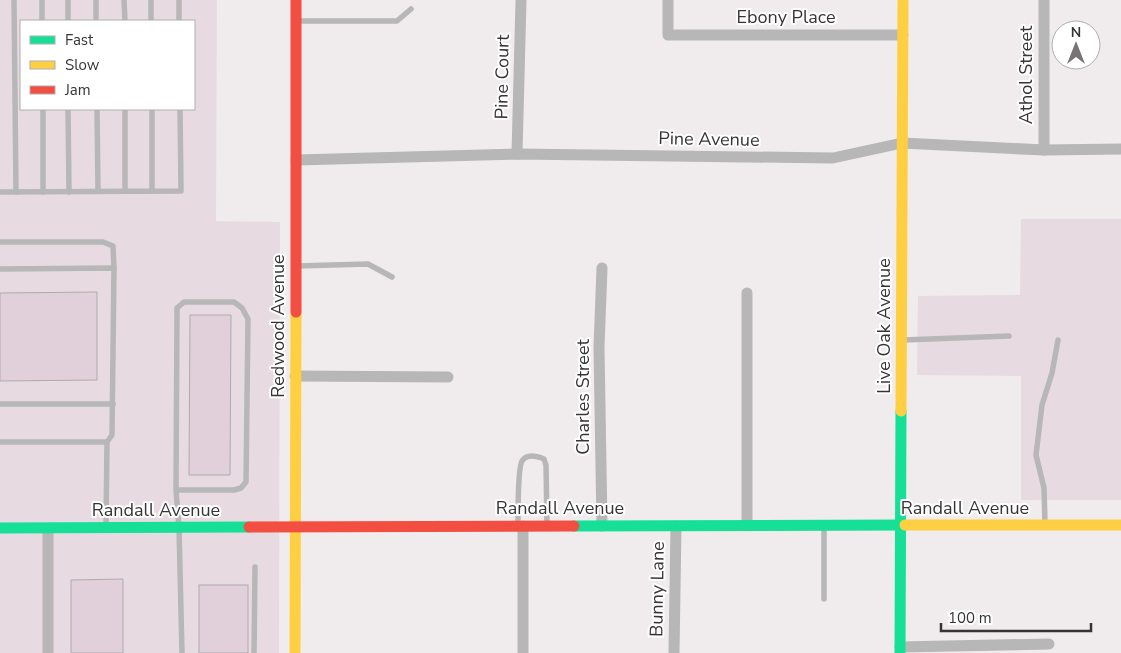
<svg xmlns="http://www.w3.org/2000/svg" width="1121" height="653" viewBox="0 0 1121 653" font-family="'Nunito Sans',sans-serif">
<rect width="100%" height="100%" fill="#f0ebed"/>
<g fill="#e7dbe1" fill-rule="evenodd">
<path d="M 0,0 L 217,0 L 216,221 L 280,222 L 279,653 L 0,653 ZM 21,21 L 194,21 L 194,109 L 21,109 Z"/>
<path d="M 1021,219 L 1121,219 L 1121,500 L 1021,500 L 1021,376 L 917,375 L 918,296 L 1020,295 Z"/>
</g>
<g fill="#e1d0d9" stroke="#aeabac">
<path d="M 97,292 L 97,380 L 0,381 L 0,293 Z"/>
<path d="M 190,315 L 231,315 L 230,475 L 189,475 Z"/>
<path d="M 123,579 L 123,653 L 71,653 L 71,580 Z"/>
<rect x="199" y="585" width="49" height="68"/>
</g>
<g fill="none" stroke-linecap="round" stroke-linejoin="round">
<g stroke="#b7b7b7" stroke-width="5.5">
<path d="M 14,0 L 16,192"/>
<path d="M 42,0 L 42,21"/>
<path d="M 68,0 L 68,21"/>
<path d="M 96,0 L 96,21"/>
<path d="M 124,0 L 125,21"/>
<path d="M 151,0 L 151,21"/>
<path d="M 179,0 L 179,21"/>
<path d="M 298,21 L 397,21 L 411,9"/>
<path d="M 43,109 L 43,192"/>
<path d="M 68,109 L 69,192"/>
<path d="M 97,109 L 98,191"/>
<path d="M 125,109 L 125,191"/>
<path d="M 152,109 L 152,191"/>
<path d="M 0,192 L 181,191 L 180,109"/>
<path d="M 0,242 L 103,242 L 113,246 L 114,268"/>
<path d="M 297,266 L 368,264 L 392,277"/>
<path d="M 0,269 L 114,268 L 112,435 L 107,442 L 0,442"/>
<path d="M 903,340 L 1009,336"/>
<path d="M 0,404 L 113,404"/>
<path d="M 176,490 L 234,490 L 241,488 L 246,482 L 248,319 L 242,308 L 234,302 L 184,302 L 177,308 L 176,490 L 179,528 L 182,653"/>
<path d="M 518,523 C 518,512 518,468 522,461 C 527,453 537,456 544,459 L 546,465 L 547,525"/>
<path d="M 1045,524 L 1044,488 L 1036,455 L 1042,405 L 1052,373 L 1058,340"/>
<path d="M 106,527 L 107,442"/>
<path d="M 824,527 L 824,599"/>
<path d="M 254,653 L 255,567"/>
</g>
<g stroke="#b7b7b7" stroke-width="11">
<path d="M 668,0 L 668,35 L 903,35"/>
<path d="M 1044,0 L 1044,150"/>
<path d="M 517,154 L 521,0"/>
<path d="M 296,160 L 517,154 L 833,158 L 902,143 L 1044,150 L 1121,149"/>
<path d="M 602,268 L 599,347 L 602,526"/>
<path d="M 295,376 L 448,377"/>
<path d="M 747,525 L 747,293"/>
<path d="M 523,526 L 523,653"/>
<path d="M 48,528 L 48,653"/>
<path d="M 900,647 L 1049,644"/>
<path d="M 674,653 L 676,526"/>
</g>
<g stroke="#16e098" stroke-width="11">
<path d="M 574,526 L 905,525"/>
<path d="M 0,528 L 249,527"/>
<path d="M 900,653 L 901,411"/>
</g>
<g stroke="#ffcf43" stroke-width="11">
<path d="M 901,411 L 903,0"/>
<path d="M 905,525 L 1121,525"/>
<path d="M 295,653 L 296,312"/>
</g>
<g stroke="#f24e42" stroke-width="11">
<path d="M 296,312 L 296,0"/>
<path d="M 249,527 L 574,526"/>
</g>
</g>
<g text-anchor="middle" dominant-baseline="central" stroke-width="4" stroke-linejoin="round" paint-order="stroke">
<g font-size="18" fill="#373436" stroke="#fff">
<text x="786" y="17">Ebony Place</text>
<text transform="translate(1026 75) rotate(-90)">Athol Street</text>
<text transform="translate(502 77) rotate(-89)">Pine Court</text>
<text transform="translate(709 139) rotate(1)">Pine Avenue</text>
<text transform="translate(278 326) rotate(-90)">Redwood Avenue</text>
<text transform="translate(884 326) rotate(-90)">Live Oak Avenue</text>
<text transform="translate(583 397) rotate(-90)">Charles Street</text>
<text x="560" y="508">Randall Avenue</text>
<text x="965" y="508">Randall Avenue</text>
<text x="156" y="510">Randall Avenue</text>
<text transform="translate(657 589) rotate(-89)">Bunny Lane</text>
</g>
</g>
<rect x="20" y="20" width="175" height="90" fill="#ffffff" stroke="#afaeaf"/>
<rect x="30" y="36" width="25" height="8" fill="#16e098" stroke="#afaeaf"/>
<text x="65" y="45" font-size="15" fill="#373436">Fast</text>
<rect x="30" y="61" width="25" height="8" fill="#ffcf43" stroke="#afaeaf"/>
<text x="65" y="70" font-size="15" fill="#373436">Slow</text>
<rect x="30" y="86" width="25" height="8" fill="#f24e42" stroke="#afaeaf"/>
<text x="65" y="95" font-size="15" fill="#373436">Jam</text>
<g transform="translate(1076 45)"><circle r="24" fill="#ffffff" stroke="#afaeaf"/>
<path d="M0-4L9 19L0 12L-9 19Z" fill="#787476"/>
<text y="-8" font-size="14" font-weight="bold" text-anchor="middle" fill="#373436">N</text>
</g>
<path d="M941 623v8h150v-8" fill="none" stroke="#373436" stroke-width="2.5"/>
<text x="948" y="623" font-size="15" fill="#373436" stroke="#ffffff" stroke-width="4" paint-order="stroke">100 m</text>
</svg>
